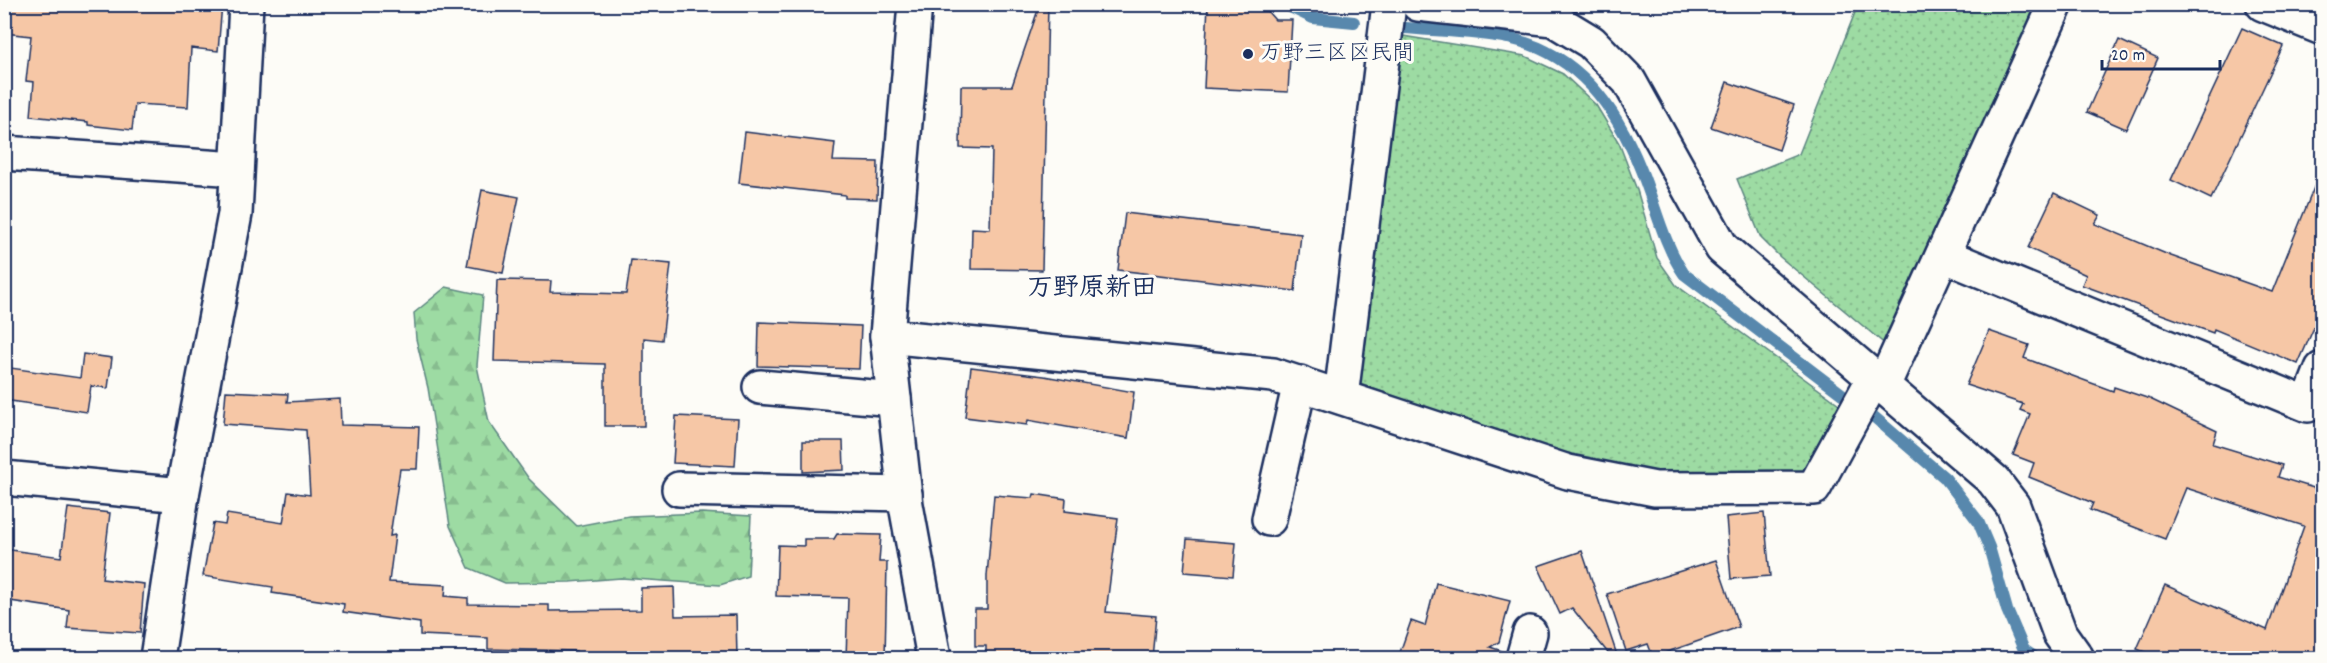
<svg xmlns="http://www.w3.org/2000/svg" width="2327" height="663" viewBox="0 0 2327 663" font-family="Dekko,'Klee One',sans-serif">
<defs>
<pattern id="grass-dots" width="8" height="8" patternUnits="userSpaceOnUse" patternTransform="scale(1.5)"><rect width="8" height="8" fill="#9ddba3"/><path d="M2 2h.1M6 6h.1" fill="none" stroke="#87bc8f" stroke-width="1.8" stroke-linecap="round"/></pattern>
<pattern id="forest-firs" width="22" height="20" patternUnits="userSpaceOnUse" patternTransform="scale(1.5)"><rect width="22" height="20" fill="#9ddba3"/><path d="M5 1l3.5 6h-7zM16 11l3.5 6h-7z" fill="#87bc8f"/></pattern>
</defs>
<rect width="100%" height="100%" fill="#fdfcf7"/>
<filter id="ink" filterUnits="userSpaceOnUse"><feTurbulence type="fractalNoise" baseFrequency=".0167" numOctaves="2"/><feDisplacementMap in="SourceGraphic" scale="12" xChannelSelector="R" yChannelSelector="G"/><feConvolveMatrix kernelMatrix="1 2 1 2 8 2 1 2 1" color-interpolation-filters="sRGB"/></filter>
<g filter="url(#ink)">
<g fill="url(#grass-dots)" stroke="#5c8580" stroke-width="1.5">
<path d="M 1858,5 L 2046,5 L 1892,350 L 1780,257 L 1761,238 L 1737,179 L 1799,154 Z"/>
<path d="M 1397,35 L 1525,56 L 1563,74 L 1596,105 L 1619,143 L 1637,190 L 1657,258 L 1676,285 L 1843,407 L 1808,474 L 1655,477 L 1557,453 L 1360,384 Z"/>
</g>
<path fill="url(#forest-firs)" stroke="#5c8580" stroke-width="1.5" d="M 446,287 L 483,295 L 477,366 L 489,422 L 529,479 L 577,526 L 629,516 L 702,513 L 751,516 L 748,576 L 720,585 L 621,578 L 570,582 L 505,583 L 469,568 L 450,526 L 428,388 L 416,339 L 414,313 Z"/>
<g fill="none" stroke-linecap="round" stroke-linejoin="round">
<g stroke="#5888ad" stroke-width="12">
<path d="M 1284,4 L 1313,18 L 1354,22"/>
<path d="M 1395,27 C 1432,31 1471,31 1508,38 C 1578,53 1616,107 1641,170 C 1655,204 1663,243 1684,274 L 1842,394"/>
<path d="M 1873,416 L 1945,478 L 1978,521 L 1989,547 L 2007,610 L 2024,650 L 2036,658"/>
</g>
</g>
<g fill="#f6c7a6" stroke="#1b2f5e" stroke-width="1.5">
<path d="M 4,4 L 222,4 L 218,51 L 191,48 L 188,107 L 135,104 L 132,130 L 88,125 L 88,122 L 31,116 L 34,82 L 26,81 L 31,36 L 4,33 Z"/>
<path d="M 1040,4 L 1048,4 L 1042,270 L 971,269 L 972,228 L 990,229 L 992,149 L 960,148 L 961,86 L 1012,86 Z"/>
<path d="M 1208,4 L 1261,4 L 1275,20 L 1292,20 L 1288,92 L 1204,88 Z"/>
<path d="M 2242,28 L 2283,46 L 2211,199 L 2171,180 Z"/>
<path d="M 2119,40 L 2158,58 L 2126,129 L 2087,112 Z"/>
<path d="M 1727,82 L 1794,105 L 1779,150 L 1711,127 Z"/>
<path d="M 745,132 L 835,143 L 833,161 L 878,162 L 877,199 L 845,198 L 845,195 L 739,183 Z"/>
<path d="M 2321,170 L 2322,170 L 2322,309 L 2298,364 L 2214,329 L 2213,333 L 2082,285 L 2086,275 L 2028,248 L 2054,193 L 2100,215 L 2095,224 L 2171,256 L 2272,292 Z"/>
<path d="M 482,190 L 519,197 L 503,273 L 467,266 Z"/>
<path d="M 1125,213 L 1301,234 L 1295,291 L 1118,270 Z"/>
<path d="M 631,260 L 671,264 L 662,340 L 644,338 L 644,426 L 605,426 L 605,364 L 494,361 L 497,280 L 551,281 L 550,292 L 626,294 Z"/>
<path d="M 759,322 L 861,326 L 859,369 L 758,366 Z"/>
<path d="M 1989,331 L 2029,345 L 2024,358 L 2113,391 L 2114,387 L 2150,399 L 2217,431 L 2213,444 L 2282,465 L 2278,477 L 2317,489 L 2318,486 L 2322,487 L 2322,658 L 2160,658 L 2137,649 L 2165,585 L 2267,630 L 2304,526 L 2186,488 L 2165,539 L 2090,510 L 2093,503 L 2029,477 L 2034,463 L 2013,455 L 2030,414 L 2020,410 L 2023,404 L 1966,385 Z"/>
<path d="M 83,354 L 112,358 L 108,388 L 91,386 L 87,412 L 4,400 L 4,367 L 80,378 Z"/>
<path d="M 971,367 L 1044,376 L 1134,392 L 1128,438 L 1028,420 L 1027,425 L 965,417 Z"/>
<path d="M 226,391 L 288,394 L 287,402 L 340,399 L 341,425 L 419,427 L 417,469 L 400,469 L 390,536 L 395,535 L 389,582 L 446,585 L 445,596 L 468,598 L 468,604 L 549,605 L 549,611 L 641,610 L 641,588 L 674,587 L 675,616 L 736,615 L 737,658 L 576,658 L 576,651 L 488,649 L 488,638 L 420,635 L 420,623 L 343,612 L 344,604 L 272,593 L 273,587 L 203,576 L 213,523 L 225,525 L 227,514 L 283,523 L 288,492 L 310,495 L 306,430 L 223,424 Z"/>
<path d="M 676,416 L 738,419 L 735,466 L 673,463 Z"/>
<path d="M 803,441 L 843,441 L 844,470 L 803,472 Z"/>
<path d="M 1034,494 L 1066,499 L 1065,511 L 1118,518 L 1106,612 L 1156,616 L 1152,658 L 986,658 L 986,646 L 975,646 L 975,609 L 987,609 L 987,576 L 994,495 L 1033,498 Z"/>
<path d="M 68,508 L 110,513 L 102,579 L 144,584 L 140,633 L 67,628 L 69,610 L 4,600 L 4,549 L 61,557 Z"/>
<path d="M 1764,513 L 1770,576 L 1731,579 L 1726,517 Z"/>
<path d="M 837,534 L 881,535 L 879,562 L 887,562 L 885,658 L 846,658 L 848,598 L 776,596 L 778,545 L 804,546 L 804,539 L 834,539 Z"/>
<path d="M 1187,539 L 1236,543 L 1233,576 L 1184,572 Z"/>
<path d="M 1582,551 L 1618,658 L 1612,658 L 1572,608 L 1560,614 L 1538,566 Z"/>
<path d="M 1716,560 L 1739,627 L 1653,657 L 1648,644 L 1626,651 L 1607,594 Z"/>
<path d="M 1436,583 L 1510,601 L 1499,642 L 1490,647 L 1505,652 L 1504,658 L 1398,658 L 1411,621 L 1425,626 Z"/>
</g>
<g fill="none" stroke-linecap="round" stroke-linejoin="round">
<g stroke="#1b2f5e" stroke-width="38">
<g id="minor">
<path d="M 915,4 L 887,336 L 906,505 L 934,658"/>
<path d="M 1418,4 L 1553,19 L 1591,42 L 1629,81 L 1722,248 L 1993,480 L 2013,506 L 2060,634 L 2077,658"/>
<path d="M 2263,4 L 2322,28"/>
<path d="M 4,153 L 237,169"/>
<path d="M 1943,255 L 2308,405 L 2322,369"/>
<path d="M 887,336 L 1273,375 L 1568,472 L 1655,489 L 1814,488 L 1874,378"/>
<path d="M 1883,386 L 2056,4"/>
<path d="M 760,387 L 894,399"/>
<path d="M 1341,397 L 1389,4"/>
<path d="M 4,478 L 182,495"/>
<path d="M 679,489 L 905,494"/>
<path d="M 1269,519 L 1300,383"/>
<path d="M 157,658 L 182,495 L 235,214 L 246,4"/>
<path d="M 1523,658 L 1530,633"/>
</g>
</g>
<use href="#minor" stroke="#fdfcf7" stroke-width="33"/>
</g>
</g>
<circle fill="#1b2f5e" stroke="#fdfcf7" stroke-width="2" cx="1248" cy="54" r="6"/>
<g text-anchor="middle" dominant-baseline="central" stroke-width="6" stroke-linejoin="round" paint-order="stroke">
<g font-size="22" fill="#1b2f5e" stroke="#fdfcf7" text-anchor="start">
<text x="1260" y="54">万野三区区民間</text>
</g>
<g font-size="26" font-weight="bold" fill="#1b2f5e" stroke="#fdfcf7">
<text x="1092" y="289">万野原新田</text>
</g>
</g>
<rect width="2327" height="663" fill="none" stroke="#fdfcf7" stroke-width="24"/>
<rect x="12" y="12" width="2303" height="639" fill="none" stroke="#1b2f5e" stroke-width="2" filter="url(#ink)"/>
<path d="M2102 60v9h118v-9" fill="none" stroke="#1b2f5e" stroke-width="3"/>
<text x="2111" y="60" font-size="18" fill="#1b2f5e" stroke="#fdfcf7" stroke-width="4.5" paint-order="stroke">20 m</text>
</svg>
